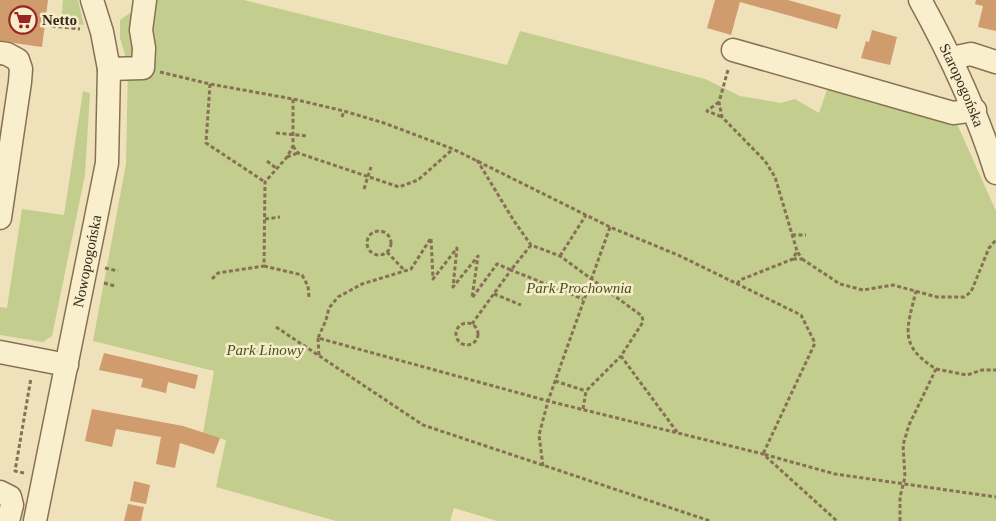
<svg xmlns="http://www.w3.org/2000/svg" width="996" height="521" viewBox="0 0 996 521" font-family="'Times New Roman',serif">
<rect width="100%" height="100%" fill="#efe2ba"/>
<g fill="#c3cd8e">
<path d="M 63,0 L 78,0 L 84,25 L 61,22 Z"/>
<path d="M 149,0 L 244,0 L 507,65 L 520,31 L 705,79 L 740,96 L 781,103 L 795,99 L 819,113 L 828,87 L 953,120 L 955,125 L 958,126 L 996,211 L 996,521 L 497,521 L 454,508 L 450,521 L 336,521 L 216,487 L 226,440 L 203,433 L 214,371 L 93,341 L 126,164 L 128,65 L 120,38 L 120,20 Z"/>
<path d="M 83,91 L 90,93 L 85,175 L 52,336 L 43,342 L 0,335 L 0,307 L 7,308 L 22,209 L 64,215 Z"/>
</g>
<g fill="#d09b6d">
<path d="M 0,0 L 48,0 L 42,47 L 0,41 Z"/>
<path d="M 715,0 L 788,0 L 841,15 L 837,29 L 740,2 L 731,35 L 707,28 Z"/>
<path d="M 976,0 L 996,0 L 996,31 L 978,27 L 983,6 L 975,4 Z"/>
<path d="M 872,30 L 897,37 L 890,65 L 861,58 L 866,41 L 869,42 Z"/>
<path d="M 104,353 L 198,375 L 195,389 L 168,382 L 166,393 L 141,387 L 143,379 L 99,370 Z"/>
<path d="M 92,409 L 183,426 L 220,438 L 214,454 L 180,443 L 175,468 L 156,464 L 161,437 L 116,429 L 112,447 L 85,441 Z"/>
<path d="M 134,481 L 150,485 L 146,504 L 130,501 Z"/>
<path d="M 128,504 L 144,507 L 141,521 L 124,521 Z"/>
</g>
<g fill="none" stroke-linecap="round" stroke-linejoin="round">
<g stroke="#877154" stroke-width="25">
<g id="minor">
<path id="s1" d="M 920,0 C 951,56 977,112 996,173"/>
<path d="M 733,50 L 953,113 L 975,110"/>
<path d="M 0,53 L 7,54 L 18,60 L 21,69 L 20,82 L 0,218"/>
<path d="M 951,58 L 971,54 L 996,62"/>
<path d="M 109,69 L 143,68 L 144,48 L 141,30 L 145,0"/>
<path d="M 0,352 L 67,365"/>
<path d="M 0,492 L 10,497 L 12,505 L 8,521"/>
<path id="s2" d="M 35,521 L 107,163 L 109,69 L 102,32 L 92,0"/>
</g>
</g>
<g stroke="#877154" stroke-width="3" stroke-dasharray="4 2.5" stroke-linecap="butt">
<path d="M 52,26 L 80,29"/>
<path d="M 728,70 L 719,102 L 722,117 L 765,161 L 775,177 L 797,251 L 793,259 L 740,280 L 737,284"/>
<path d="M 160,72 L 210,84 L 293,99 L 344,111 L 384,123 L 453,149 L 610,227 L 680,256 L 801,315 L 815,343 L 763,454 L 835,474 L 996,497"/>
<path d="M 210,84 L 206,143 L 265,182"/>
<path d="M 719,102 L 707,111 L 722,117"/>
<path d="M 342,117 L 344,111"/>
<path d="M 276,133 L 308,136"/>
<path d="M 293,146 L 298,153 L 399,187 L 418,180 L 453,149"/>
<path d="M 287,157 L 298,153"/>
<path d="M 477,160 L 514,221 L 531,245 L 560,256 L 642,316 L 643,322 L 621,356 L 677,432"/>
<path d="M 267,161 L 276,168"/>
<path d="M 364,189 L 371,167"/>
<path d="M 265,219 L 280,217"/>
<circle cx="379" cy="243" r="12"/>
<path d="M 792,235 L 806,235"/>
<path d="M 531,245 L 511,270 L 497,264 L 472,298 L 478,256 L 453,287 L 457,248 L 433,279 L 431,238 L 411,269 L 362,284 L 338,297 L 329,308 L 326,320 L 318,338 L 548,401 L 763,454 L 837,521"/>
<path d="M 387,252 L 405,271"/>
<path d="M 560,256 L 586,215"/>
<path d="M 793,259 L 802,259 L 797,251"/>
<path d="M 802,259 L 840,284 L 863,290 L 893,285 L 937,297 L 964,297 L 971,292 L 989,248 L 996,240"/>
<path d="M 264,266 L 302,275 L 308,286 L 309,297"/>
<path d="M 105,268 L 118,271"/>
<path d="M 212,279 L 218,273 L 264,266 L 265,182 L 287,157 L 293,146 L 293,99"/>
<path d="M 104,283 L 115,286"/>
<path d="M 494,294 L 521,305"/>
<circle cx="467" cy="334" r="11"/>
<path d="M 472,324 L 511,270 L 583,299"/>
<path d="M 276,327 L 423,425 L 710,521"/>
<path d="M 318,338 L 319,356"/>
<path d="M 936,369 L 967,375 L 982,370 L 996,370"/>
<path d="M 555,381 L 586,391"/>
<path d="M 583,409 L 586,391 L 621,356"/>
<path d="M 543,466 L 539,435 L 548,401 L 610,227"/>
<path d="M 24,473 L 15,471 L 31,378"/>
<path d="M 900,521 L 900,497 L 905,477 L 903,445 L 909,425 L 936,369 C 898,345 907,329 916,291"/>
</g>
<use href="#minor" stroke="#faefcd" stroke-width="22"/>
</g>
<defs>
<g id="supermarket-ring" transform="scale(1.4375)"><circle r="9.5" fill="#f7ecc9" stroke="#982521" stroke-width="1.5"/><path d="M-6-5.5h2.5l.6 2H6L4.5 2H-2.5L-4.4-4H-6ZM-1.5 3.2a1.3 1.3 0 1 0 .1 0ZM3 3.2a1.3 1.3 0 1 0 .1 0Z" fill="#982521"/></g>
</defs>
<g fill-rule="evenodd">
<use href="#supermarket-ring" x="23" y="20"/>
</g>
<g text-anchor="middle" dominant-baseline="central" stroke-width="5" stroke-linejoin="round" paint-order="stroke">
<g font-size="15" font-weight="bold" fill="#35281a" stroke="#f7ecc9" text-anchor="start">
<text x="42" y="20">Netto</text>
</g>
<g font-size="15" fill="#35281a" stroke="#f7ecc9">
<text stroke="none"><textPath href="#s1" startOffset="95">Staropogońska</textPath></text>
<text stroke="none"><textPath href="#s2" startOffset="265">Nowopogońska</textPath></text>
</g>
<g font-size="15" font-style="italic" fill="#43521f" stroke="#f7ecc9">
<text x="579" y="288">Park Prochownia</text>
<text x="265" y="350">Park Linowy</text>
</g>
</g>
</svg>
